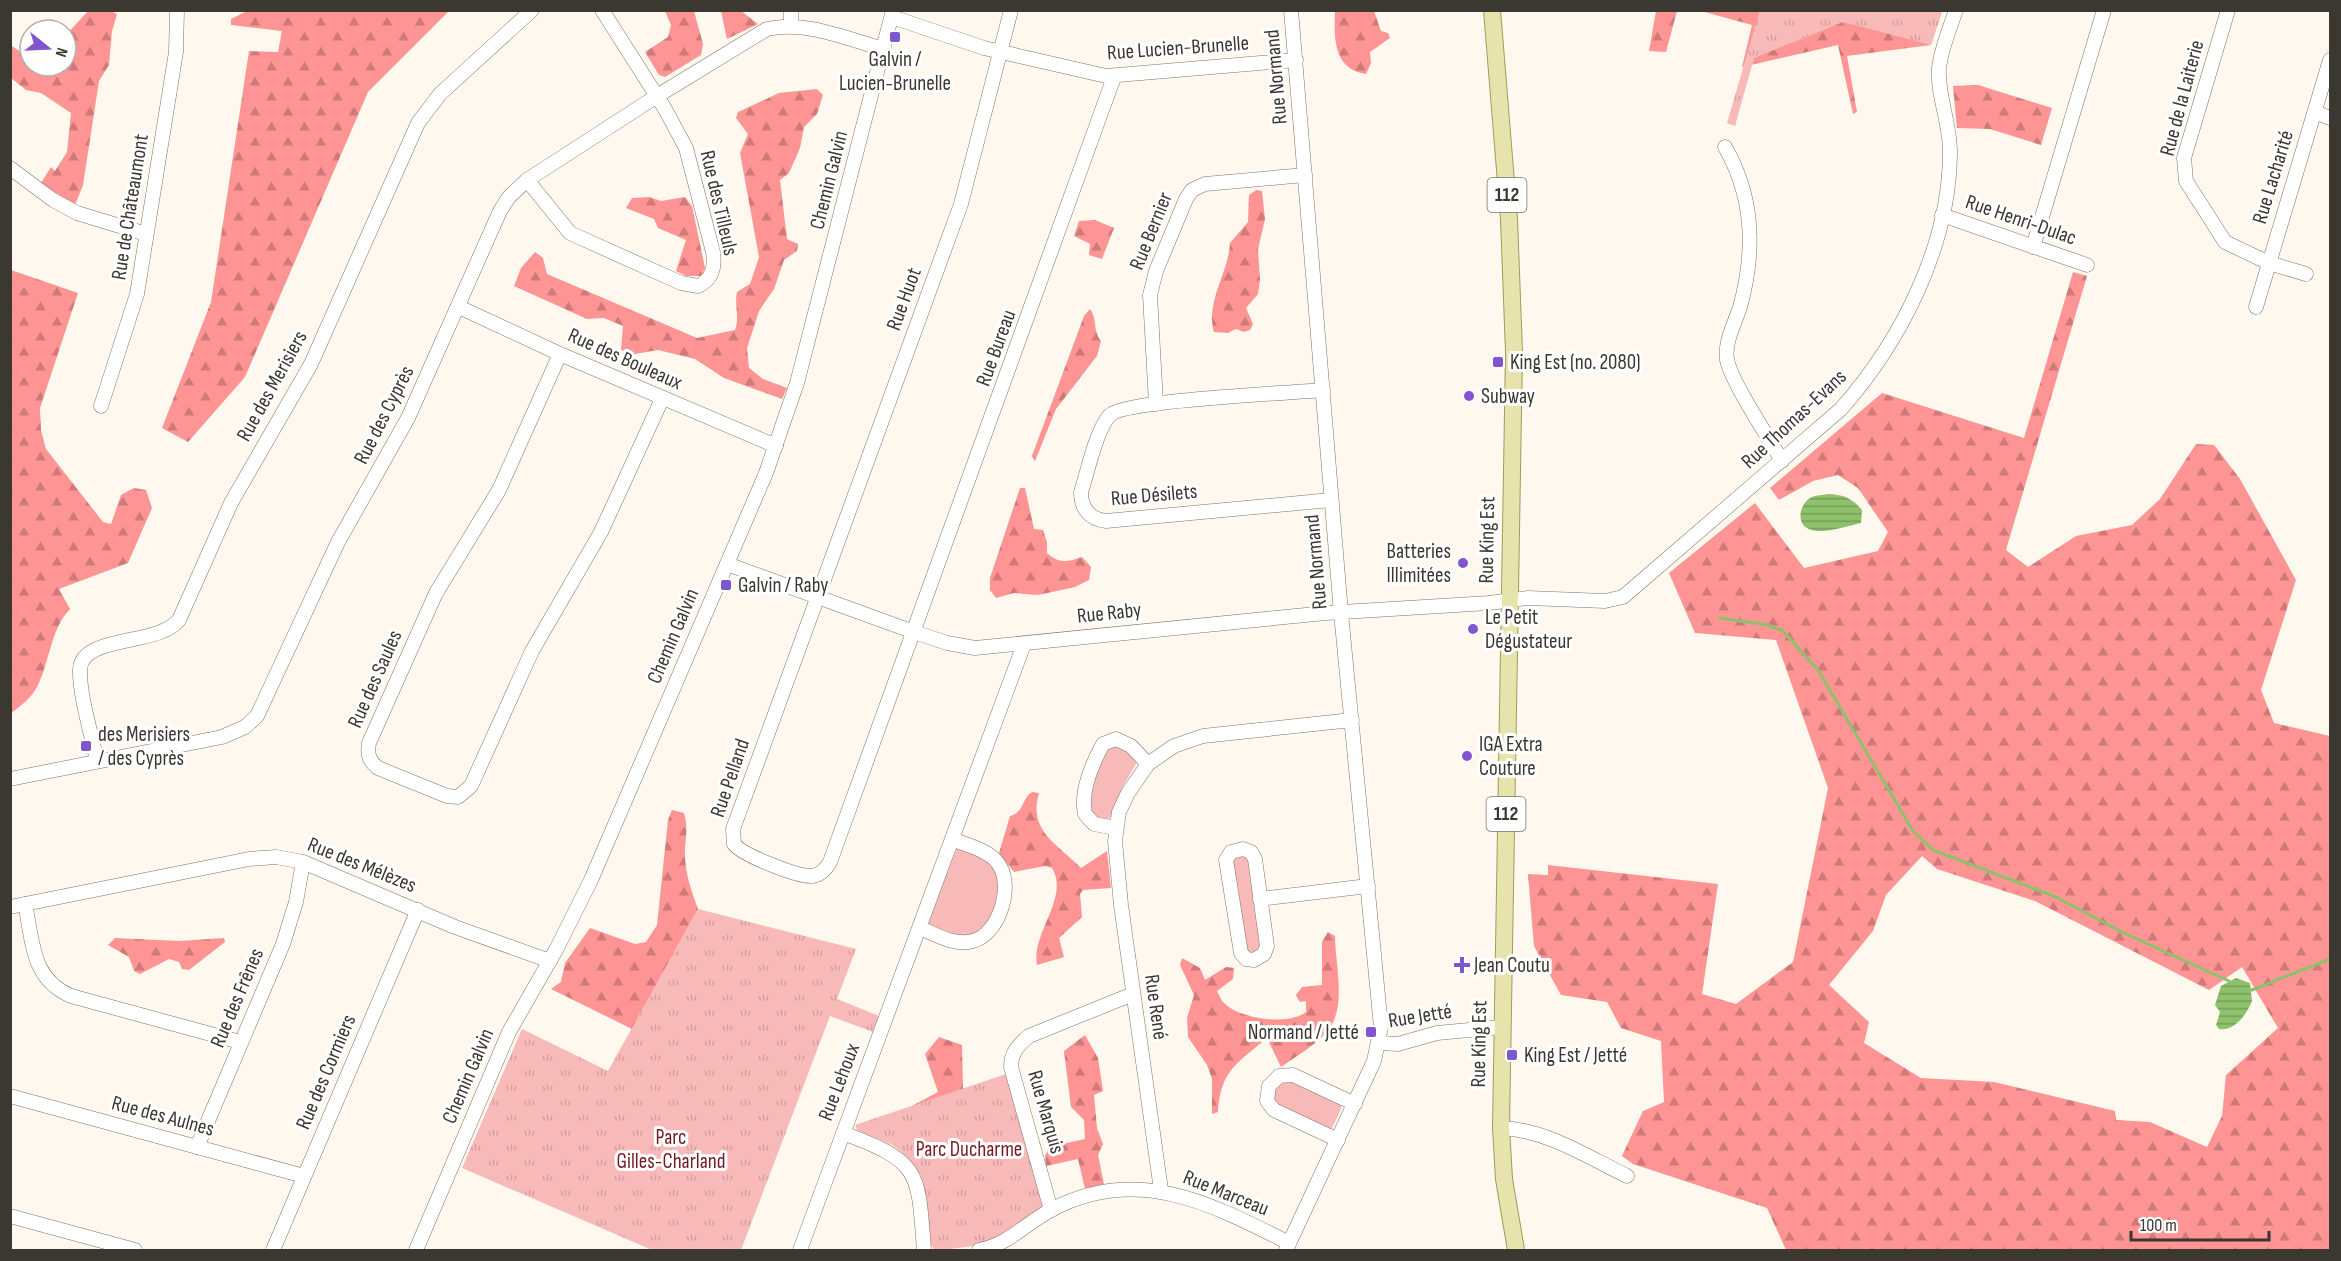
<svg xmlns="http://www.w3.org/2000/svg" width="2341" height="1261" viewBox="0 0 2341 1261" font-family="'Sofia Sans Condensed',sans-serif">
<defs>
<pattern id="forest-firs" width="22" height="20" patternUnits="userSpaceOnUse" patternTransform="scale(1.5)"><rect width="22" height="20" fill="#fe9594"/><path d="M5 1l3.5 6h-7zM16 11l3.5 6h-7z" fill="#cf7a79"/></pattern>
<pattern id="park-tufts" width="24" height="20" patternUnits="userSpaceOnUse" patternTransform="scale(1.5)"><rect width="24" height="20" fill="#f8bab8"/><path d="M3 7l-1-3M5 7V3M7 7l1-3M15 17l-1-3M17 17v-4M19 17l1-3" fill="none" stroke="#d6a09f"/></pattern>
<pattern id="water-rules" width="6" height="5" patternUnits="userSpaceOnUse" patternTransform="scale(1.5)"><rect width="6" height="5" fill="#8dc16c"/><path d="M0 2.5h6" fill="none" stroke="#749e59"/></pattern>
</defs>
<rect width="100%" height="100%" fill="#fff8ef"/>
<g fill="#f8bab8">
<path d="M 1114,746 L 1125,749 L 1137,762 L 1122,788 L 1110,818 L 1104,820 L 1093,816 C 1087,796 1094,757 1114,746 Z"/>
<path d="M 957,848 L 962,848 C 971,852 986,857 992,864 C 1011,885 994,913 981,933 L 961,938 L 929,926 L 928,921 Z"/>
<path d="M 1234,856 L 1248,856 L 1261,947 L 1260,952 L 1248,954 L 1232,861 Z"/>
<path d="M 1290,1079 L 1341,1104 L 1341,1109 L 1332,1128 L 1329,1130 L 1275,1104 L 1272,1090 L 1274,1085 Z"/>
</g>
<g fill="url(#forest-firs)" fill-rule="evenodd">
<path d="M 109,10 L 117,14 L 112,31 L 109,65 L 99,81 L 83,185 L 75,205 L 41,183 L 51,167 L 55,171 L 67,152 L 71,113 L 41,93 L 26,90 L 11,78 L 10,45 L 30,58 L 30,66 L 66,66 L 66,35 L 88,11 Z"/>
<path d="M 249,10 L 449,11 L 368,92 L 245,377 L 188,442 L 162,428 L 211,302 L 249,51 L 278,52 L 282,31 L 231,25 L 231,19 Z"/>
<path d="M 665,11 L 694,11 L 703,44 L 701,55 L 665,77 L 659,75 L 645,52 L 668,37 L 671,25 Z"/>
<path d="M 721,11 L 741,11 L 758,24 L 727,39 Z"/>
<path d="M 1335,11 L 1374,11 L 1381,31 L 1388,33 L 1390,38 L 1370,52 L 1371,63 L 1366,74 C 1333,69 1334,38 1335,11 Z"/>
<path d="M 1656,11 L 1677,11 L 1666,52 L 1649,51 Z"/>
<path d="M 1701,11 L 1942,11 L 1931,45 L 1847,56 L 1857,112 L 1853,114 L 1838,45 L 1742,67 L 1752,25 Z"/>
<path d="M 1978,85 L 2052,108 L 2041,145 L 1990,129 L 1957,128 L 1953,86 Z"/>
<path d="M 817,89 L 823,95 L 817,114 L 804,127 L 800,148 L 789,173 L 780,180 L 787,239 L 798,244 L 797,251 L 784,260 L 774,289 L 759,311 L 747,348 L 749,368 L 763,379 L 787,388 L 782,399 L 724,378 L 695,359 L 658,350 L 635,354 L 621,350 L 623,326 L 604,318 L 587,319 L 514,286 L 521,268 L 535,252 L 543,258 L 547,274 L 697,338 L 735,330 C 740,317 734,305 737,292 L 750,284 L 759,257 L 740,153 L 748,134 L 736,118 L 738,112 L 779,93 Z"/>
<path d="M 1256,190 L 1262,191 L 1265,219 L 1258,249 L 1260,280 L 1258,294 L 1246,308 L 1253,324 L 1250,330 L 1244,332 L 1236,329 L 1228,333 L 1214,332 C 1205,302 1229,272 1230,243 L 1248,222 L 1249,195 Z"/>
<path d="M 649,197 L 661,201 L 685,197 L 692,206 L 705,268 L 701,276 L 686,276 L 676,271 L 686,240 L 658,228 L 654,219 L 626,208 L 632,198 Z"/>
<path d="M 1095,220 L 1114,228 L 1102,259 L 1089,255 L 1090,244 L 1074,236 L 1079,221 Z"/>
<path d="M 11,270 L 78,293 L 40,408 L 41,430 L 46,449 L 103,522 L 111,524 L 121,495 L 134,488 L 146,490 L 152,508 L 128,563 L 59,589 L 70,609 C 50,630 50,662 37,687 C 31,698 21,706 11,713 Z"/>
<path d="M 2073,272 L 2087,276 L 2006,550 L 2028,567 L 2076,536 L 2132,525 L 2160,499 L 2196,444 L 2214,445 L 2240,479 L 2296,580 L 2261,690 L 2274,723 L 2330,736 L 2330,1250 L 1786,1250 L 1767,1208 L 1633,1164 L 1622,1156 L 1643,1111 L 1664,1102 L 1661,1041 L 1621,1028 L 1607,1002 L 1561,995 L 1534,946 L 1528,874 L 1548,875 L 1548,865 L 1718,884 L 1702,994 L 1736,1004 L 1793,962 L 1828,788 L 1776,640 L 1695,633 L 1669,573 L 1755,503 L 1804,568 L 1878,551 L 1888,532 L 1858,488 L 1838,475 L 1813,481 L 1779,500 L 1770,488 L 1882,393 L 2024,438 ZM 1922,856 L 1937,869 L 2035,901 L 2209,990 L 2242,967 L 2278,1028 L 2226,1075 L 2222,1116 L 2207,1147 L 2150,1122 L 2116,1120 L 2115,1111 L 1994,1082 L 1921,1078 L 1864,1043 L 1869,1022 L 1829,985 L 1873,931 L 1886,895 Z"/>
<path d="M 1090,309 C 1098,320 1092,329 1101,341 L 1097,356 L 1056,409 L 1035,461 L 1032,456 L 1084,316 Z"/>
<path d="M 1020,488 L 1025,488 L 1034,529 L 1043,530 L 1047,542 L 1047,553 C 1059,564 1068,562 1082,557 L 1091,567 L 1089,580 L 1075,587 L 1038,595 L 1014,593 L 996,598 L 990,590 L 990,578 Z"/>
<path d="M 1032,792 L 1039,793 C 1028,831 1056,843 1081,868 L 1107,851 L 1111,888 L 1083,890 L 1080,894 L 1082,917 L 1059,938 L 1064,957 L 1037,965 C 1031,933 1070,898 1052,868 L 1045,866 L 1014,872 L 999,853 L 1010,816 C 1025,812 1021,799 1032,792 Z"/>
<path d="M 672,810 L 684,813 C 688,827 686,835 685,849 C 684,870 691,890 698,909 L 632,1029 L 551,989 L 561,982 L 565,963 L 590,928 L 635,944 L 646,942 L 657,925 L 668,820 Z"/>
<path d="M 1328,932 L 1335,936 C 1335,965 1348,1009 1326,1033 C 1314,1046 1295,1057 1281,1067 L 1267,1038 C 1239,1062 1220,1070 1218,1112 L 1212,1114 L 1212,1079 L 1207,1065 L 1188,1037 L 1187,1018 L 1194,995 L 1180,965 L 1182,958 L 1200,968 L 1205,980 L 1226,967 L 1234,968 L 1233,979 L 1217,991 C 1219,995 1221,1000 1224,1003 C 1239,1019 1289,1026 1306,1012 L 1306,1001 L 1300,1002 L 1296,995 L 1302,987 L 1322,985 L 1322,942 Z"/>
<path d="M 115,938 L 179,941 L 224,938 L 225,942 L 189,970 L 182,969 L 179,962 L 169,959 L 140,974 L 134,971 L 129,957 L 108,945 Z"/>
<path d="M 1085,1035 L 1098,1058 L 1103,1091 L 1094,1095 L 1097,1128 L 1103,1144 L 1098,1155 L 1104,1184 L 1085,1189 L 1078,1159 L 1046,1166 L 1045,1156 L 1049,1147 L 1085,1139 L 1084,1120 L 1071,1107 L 1064,1051 Z"/>
<path d="M 939,1037 L 962,1045 L 963,1088 L 968,1097 L 920,1179 L 911,1161 L 901,1151 L 899,1113 L 938,1092 L 925,1054 Z"/>
</g>
<g fill="url(#park-tufts)">
<path d="M 1760,10 L 1942,10 L 1942,11 L 1931,45 L 1843,22 L 1754,58 L 1735,126 L 1727,123 Z"/>
<path d="M 698,909 L 856,949 L 837,999 L 879,1016 L 873,1032 L 830,1016 L 741,1250 L 652,1250 L 462,1168 L 522,1029 L 608,1071 Z"/>
<path d="M 1006,1074 L 1044,1208 C 1000,1239 990,1247 935,1250 L 929,1243 C 924,1207 927,1166 892,1145 C 881,1139 868,1136 857,1130 L 855,1125 Z"/>
</g>
<g fill="url(#water-rules)">
<path d="M 1829,494 C 1844,495 1852,498 1862,510 L 1861,523 C 1847,526 1823,535 1809,529 C 1796,524 1799,505 1810,498 C 1815,495 1823,495 1829,494 Z"/>
<path d="M 2236,978 L 2250,983 L 2252,1001 C 2247,1014 2234,1032 2219,1029 L 2216,1025 L 2220,1012 L 2215,1005 L 2221,986 Z"/>
</g>
<g fill="none" stroke-linecap="round" stroke-linejoin="round">
<g stroke="#8dc16c" stroke-width="3">
<path d="M 1720,618 L 1768,625 L 1783,631 L 1818,670 L 1913,831 L 1933,850 L 2056,897 L 2122,932 L 2229,981"/>
<path d="M 2249,989 L 2252,990 L 2330,959"/>
</g>
<g stroke="#7d7466" stroke-width="15">
<g id="minor">
<path d="M 791,10 L 791,26"/>
<path d="M 1011,10 L 961,204 L 733,829 L 734,844 C 742,855 798,877 812,876 C 820,875 826,869 830,862 L 1114,77"/>
<path d="M 2228,10 L 2184,158 L 2186,181 L 2225,242 L 2269,263 L 2306,274"/>
<path d="M 892,17 L 984,48 L 1106,76 L 1296,60"/>
<path d="M 2315,112 L 2330,118"/>
<path d="M 1725,147 C 1754,197 1755,253 1740,307 C 1735,323 1724,343 1727,360 C 1732,383 1769,438 1782,461"/>
<path d="M 10,168 L 53,200 L 77,213 L 146,234"/>
<path d="M 527,180 L 570,233 L 681,283 L 698,286 C 713,279 715,267 713,252 L 686,148 L 665,109 L 602,10"/>
<path d="M 1942,215 L 2087,265"/>
<path d="M 2033,247 L 2104,10"/>
<path d="M 459,307 L 560,354 L 776,446"/>
<path d="M 2256,307 L 2330,60"/>
<path d="M 560,354 L 499,490 L 436,593 L 369,743 C 367,754 369,761 378,768 L 447,796 L 458,797 L 471,786 L 532,651 L 601,532 L 662,399"/>
<path d="M 1323,390 C 1291,393 1125,400 1110,415 C 1096,430 1088,471 1081,492 C 1081,508 1089,519 1106,521 L 1331,500"/>
<path d="M 1156,404 L 1150,295 L 1156,271 L 1186,199 L 1192,190 L 1205,184 L 1305,175"/>
<path d="M 101,406 L 137,294 L 176,52 L 177,10"/>
<path d="M 727,564 L 914,632 L 947,643 L 975,648 L 1326,613 L 1489,603 L 1528,598 L 1605,601 L 1623,597 L 1841,409 C 1901,341 1949,247 1950,154 C 1951,125 1937,96 1939,68 C 1941,49 1950,28 1956,10"/>
<path d="M 97,761 C 92,736 79,694 80,669 C 82,635 158,646 179,620 L 231,503 L 311,364 L 418,123 L 440,94 L 532,10"/>
<path d="M 10,779 L 222,737 L 245,727 L 257,716 L 338,542 L 408,418 L 500,211 L 509,197 L 527,180 L 657,96 L 767,29 C 805,20 847,39 884,49"/>
<path d="M 1115,828 L 1094,824 L 1085,814 C 1080,791 1092,764 1103,744 L 1116,739 L 1131,746 L 1148,764"/>
<path d="M 1243,849 L 1251,852 L 1255,859 L 1267,946 L 1264,954 L 1254,960 L 1246,959 L 1241,953 L 1226,860 L 1231,852 Z"/>
<path d="M 1260,899 L 1368,886"/>
<path d="M 25,904 C 33,941 31,979 71,996 L 240,1042"/>
<path d="M 10,907 L 249,859 L 276,857 L 303,862 L 455,927 L 550,961"/>
<path d="M 920,928 C 936,935 955,946 973,941 C 1000,934 1015,883 997,862 C 988,850 966,845 952,839"/>
<path d="M 1380,1043 L 1398,1044 L 1437,1033 L 1502,1027"/>
<path d="M 10,1096 L 304,1176"/>
<path d="M 1501,1128 C 1547,1130 1586,1156 1627,1176"/>
<path d="M 843,1133 C 921,1162 918,1171 924,1250"/>
<path d="M 1338,1140 L 1274,1110 L 1267,1101 L 1269,1086 L 1279,1076 L 1293,1075 L 1355,1104"/>
<path d="M 197,1147 L 283,944 L 296,902 L 303,862"/>
<path d="M 1161,1190 L 1121,905 L 1115,841 L 1119,812 L 1128,793 L 1148,764 L 1174,746 L 1203,736 L 1352,720"/>
<path d="M 1051,1210 L 1011,1067 C 1011,1053 1018,1045 1029,1036 L 1133,994"/>
<path d="M 10,1216 L 135,1250"/>
<path d="M 273,1250 L 418,910"/>
<path d="M 416,1250 L 509,1032 L 557,948 L 591,880 L 766,473 L 797,383 L 893,10"/>
<path d="M 800,1250 L 1024,644"/>
<path d="M 979,1250 C 1008,1245 1026,1223 1051,1210 C 1137,1164 1212,1204 1289,1243"/>
<path d="M 1286,1250 L 1374,1061 L 1381,1027 L 1341,613 L 1291,10"/>
</g>
</g>
<g stroke="#a09b5d" stroke-width="18">
<path id="major" d="M 1492,10 L 1509,219 L 1514,352 L 1501,1128 L 1504,1179 L 1516,1250"/>
</g>
<use href="#minor" stroke="#fff" stroke-width="14"/>
<use href="#major" stroke="#e7e3ac" stroke-width="16"/>
</g>
<g fill="#8056cf" stroke="#fff" stroke-width="2">
<rect x="889" y="31" width="12" height="12" rx="3"/>
<rect x="1492" y="356" width="12" height="12" rx="3"/>
<circle cx="1469" cy="396" r="6"/>
<circle cx="1463" cy="563" r="6"/>
<rect x="720" y="579" width="12" height="12" rx="3"/>
<circle cx="1473" cy="629" r="6"/>
<rect x="80" y="740" width="12" height="12" rx="3"/>
<circle cx="1467" cy="756" r="6"/>
<path d="M1459 956h6v6h6v6h-6v6h-6v-6h-6v-6h6z"/>
<rect x="1365" y="1026" width="12" height="12" rx="3"/>
<rect x="1506" y="1049" width="12" height="12" rx="3"/>
</g>
<g text-anchor="middle" dominant-baseline="central" stroke-width="6" stroke-linejoin="round" paint-order="stroke">
<g fill="#fff" stroke="#76736f" stroke-width="1.5">
<rect x="1487.5" y="178" width="39" height="34" rx="4.5"/>
<rect x="1486.5" y="797" width="39" height="34" rx="4.5"/>
</g>
<g font-size="20" font-weight="bold" fill="#3b3731">
<text x="1507" y="195">112</text>
<text x="1506" y="814">112</text>
</g>
<g font-size="21" fill="#3b3731" stroke="#fff">
<text transform="translate(1178 48) rotate(-4)">Rue Lucien-Brunelle</text>
<text transform="translate(1276 77) rotate(-95)">Rue Normand</text>
<text transform="translate(2182 98) rotate(-75)">Rue de la Laiterie</text>
<text transform="translate(2273 177) rotate(-73)">Rue Lacharité</text>
<text transform="translate(829 180) rotate(-76)">Chemin Galvin</text>
<text transform="translate(719 203) rotate(77)">Rue des Tilleuls</text>
<text transform="translate(130 207) rotate(-81)">Rue de Châteaumont</text>
<text transform="translate(2021 220) rotate(19)">Rue Henri-Dulac</text>
<text transform="translate(1151 231) rotate(-68)">Rue Bernier</text>
<text transform="translate(904 299) rotate(-70)">Rue Huot</text>
<text transform="translate(996 348) rotate(-70)">Rue Bureau</text>
<text transform="translate(625 359) rotate(24)">Rue des Bouleaux</text>
<text transform="translate(272 386) rotate(-61)">Rue des Merisiers</text>
<text transform="translate(384 415) rotate(-63)">Rue des Cyprès</text>
<text transform="translate(1794 419) rotate(-43)">Rue Thomas-Evans</text>
<text transform="translate(1154 495) rotate(-5)">Rue Désilets</text>
<text transform="translate(1487 540) rotate(-89)">Rue King Est</text>
<text transform="translate(1316 562) rotate(-95)">Rue Normand</text>
<text transform="translate(1109 613) rotate(-6)">Rue Raby</text>
<text transform="translate(673 636) rotate(-67)">Chemin Galvin</text>
<text transform="translate(375 679) rotate(-66)">Rue des Saules</text>
<text transform="translate(730 778) rotate(-71)">Rue Pelland</text>
<text transform="translate(362 865) rotate(22)">Rue des Mélèzes</text>
<text transform="translate(237 998) rotate(-67)">Rue des Frênes</text>
<text transform="translate(1156 1007) rotate(82)">Rue René</text>
<text transform="translate(1420 1016) rotate(-9)">Rue Jetté</text>
<text transform="translate(1479 1044) rotate(-89)">Rue King Est</text>
<text transform="translate(326 1072) rotate(-67)">Rue des Cormiers</text>
<text transform="translate(468 1076) rotate(-67)">Chemin Galvin</text>
<text transform="translate(839 1082) rotate(-69)">Rue Lehoux</text>
<text transform="translate(1046 1112) rotate(74)">Rue Marquis</text>
<text transform="translate(163 1116) rotate(15)">Rue des Aulnes</text>
<text transform="translate(1226 1193) rotate(22)">Rue Marceau</text>
</g>
<g font-size="21" fill="#3b3731" stroke="#fff" text-anchor="start">
<text x="895" y="59" text-anchor="middle">Galvin /<tspan x="895" dy="24">Lucien-Brunelle</tspan></text>
<text x="1510" y="362">King Est (no. 2080)</text>
<text x="1481" y="396">Subway</text>
<text x="1451" y="551" text-anchor="end">Batteries<tspan x="1451" dy="24">Illimitées</tspan></text>
<text x="738" y="585">Galvin / Raby</text>
<text x="1485" y="617">Le Petit<tspan x="1485" dy="24">Dégustateur</tspan></text>
<text x="98" y="734">des Merisiers<tspan x="98" dy="24">/ des Cyprès</tspan></text>
<text x="1479" y="744">IGA Extra<tspan x="1479" dy="24">Couture</tspan></text>
<text x="1474" y="965">Jean Coutu</text>
<text x="1359" y="1032" text-anchor="end">Normand / Jetté</text>
<text x="1524" y="1055">King Est / Jetté</text>
</g>
<g font-size="21" fill="#741821" stroke="#fff">
<text x="671" y="1137">Parc<tspan x="671" dy="24">Gilles-Charland</tspan></text>
<text x="969" y="1149">Parc Ducharme</text>
</g>
</g>
<rect width="2341" height="1261" fill="none" stroke="#3b3731" stroke-width="24"/>
<g transform="translate(48 48) rotate(108)"><circle r="28" fill="#ffffff" stroke="#b1afad" stroke-width="1.5"/>
<path d="M0-4.5L10 22L0 15L-10 22Z" fill="#8056cf"/>
<text y="-9" font-size="16" font-weight="bold" text-anchor="middle" fill="#3b3731">N</text>
</g>
<path d="M2131 1231v9h138v-9" fill="none" stroke="#3b3731" stroke-width="3"/>
<text x="2140" y="1231" font-size="18" fill="#3b3731" stroke="#ffffff" stroke-width="4.5" paint-order="stroke">100 m</text>
</svg>
